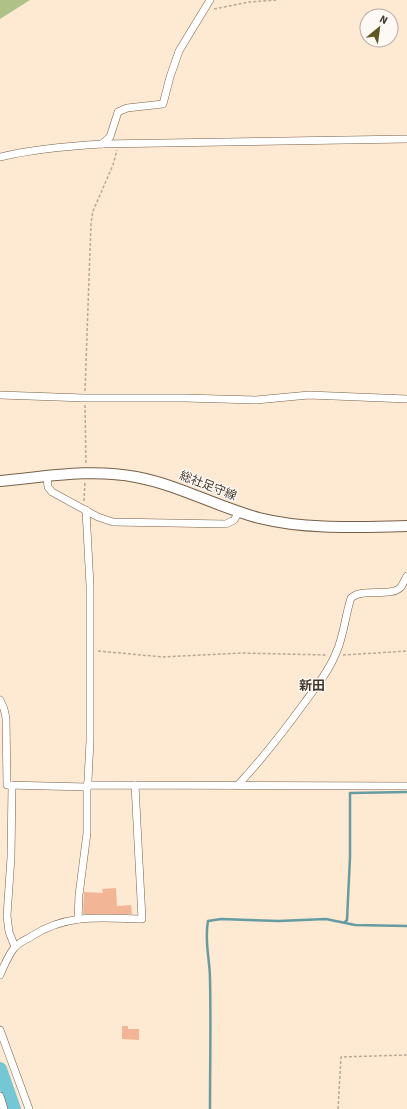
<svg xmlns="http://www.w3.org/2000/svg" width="407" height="1109" viewBox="0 0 407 1109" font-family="'Source Sans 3','Noto Sans JP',sans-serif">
<rect width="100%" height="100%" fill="#fee9d3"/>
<path fill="#aec186" d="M 0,0 L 30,0 L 0,19 Z"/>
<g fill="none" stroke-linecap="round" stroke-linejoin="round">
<g stroke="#659ca2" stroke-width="2.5">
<path d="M 345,922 L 347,920 L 350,857 L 350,793 L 407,792"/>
<path d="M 210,1109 C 210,1066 211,1023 210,979 C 210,960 204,940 208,921 L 221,919 L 279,921 L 326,919 L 355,925 L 407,926"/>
</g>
<path stroke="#74c7d4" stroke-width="14" d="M 0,1069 L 14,1109"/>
</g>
<g fill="#f2b696">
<path d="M 116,888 L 117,906 L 131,905 L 132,914 L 83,914 L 84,892 L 103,893 L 102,889 Z"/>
<path d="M 122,1026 L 128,1026 L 128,1029 L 139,1029 L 139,1040 L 122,1039 Z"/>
</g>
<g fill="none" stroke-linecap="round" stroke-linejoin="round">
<g stroke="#776048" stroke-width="8">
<g id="street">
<path d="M 102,144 L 110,137 L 118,112 L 127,108 L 163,104 L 170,77 L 179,51 L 210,0"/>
<path d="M 0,157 C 34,149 68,146 102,144 L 407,139"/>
<path d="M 0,395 L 85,398 L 184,398 L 256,400 L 309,395 L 407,399"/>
<path d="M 47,477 L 48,487 L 52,492 L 98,517 L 113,522 L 226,524 L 234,520 L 239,512"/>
<path d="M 0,700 L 4,709 L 6,718 L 7,785 L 87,787 L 91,785 L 407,786"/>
<path d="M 12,785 L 11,857 L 7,916 L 9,932 L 15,947"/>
<path d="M 238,785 C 262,759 284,731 305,702 C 316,687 329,671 336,653 C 344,636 345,616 351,598 C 363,587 391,598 401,587 C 403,584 405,579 407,576"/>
<path d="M 78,919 L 79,895 L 87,833 L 87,787 L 88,780 L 90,741 L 90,586 L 86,510"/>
<path d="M 0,975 C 4,966 8,956 14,948 C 19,942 26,940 32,936 C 68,913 101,918 142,919 L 135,785"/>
<path d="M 0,1030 L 29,1109"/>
<path d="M 0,1096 L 4,1109"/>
</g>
</g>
<g stroke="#776048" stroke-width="12">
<path id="secondary" d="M 0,481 C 45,477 91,468 136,477 C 179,485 217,507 259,518 C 307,530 358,527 407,526"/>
</g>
<g stroke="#b9a896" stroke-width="1.5" stroke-dasharray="3 2" stroke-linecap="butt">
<path d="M 214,9 L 249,2 L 277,0"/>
<path d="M 85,391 L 91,223 L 93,211 L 113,165 L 117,150"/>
<path d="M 85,405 L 86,465"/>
<path d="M 84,501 L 85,481"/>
<path d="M 98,651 L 163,657 L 241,653 L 327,655"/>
<path d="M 343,655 L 407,651"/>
<path d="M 338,1109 L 341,1057 L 407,1055"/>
</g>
<use href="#street" stroke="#fff" stroke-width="7"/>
<use href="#secondary" stroke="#fff" stroke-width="10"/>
</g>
<g text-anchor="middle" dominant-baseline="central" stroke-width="3" stroke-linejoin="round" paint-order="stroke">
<g font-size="12" fill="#43382e" stroke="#fef9f4">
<text transform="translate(208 486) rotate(21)">総社足守線</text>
</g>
<g font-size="13" font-weight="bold" fill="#43382e" stroke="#fef9f4">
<text x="312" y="686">新田</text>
</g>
</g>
<g transform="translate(379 28) rotate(29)"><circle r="19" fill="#fef9f4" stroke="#b3aca5"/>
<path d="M0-3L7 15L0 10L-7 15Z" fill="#5e5723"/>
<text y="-6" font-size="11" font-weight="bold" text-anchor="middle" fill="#43382e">N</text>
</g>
</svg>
